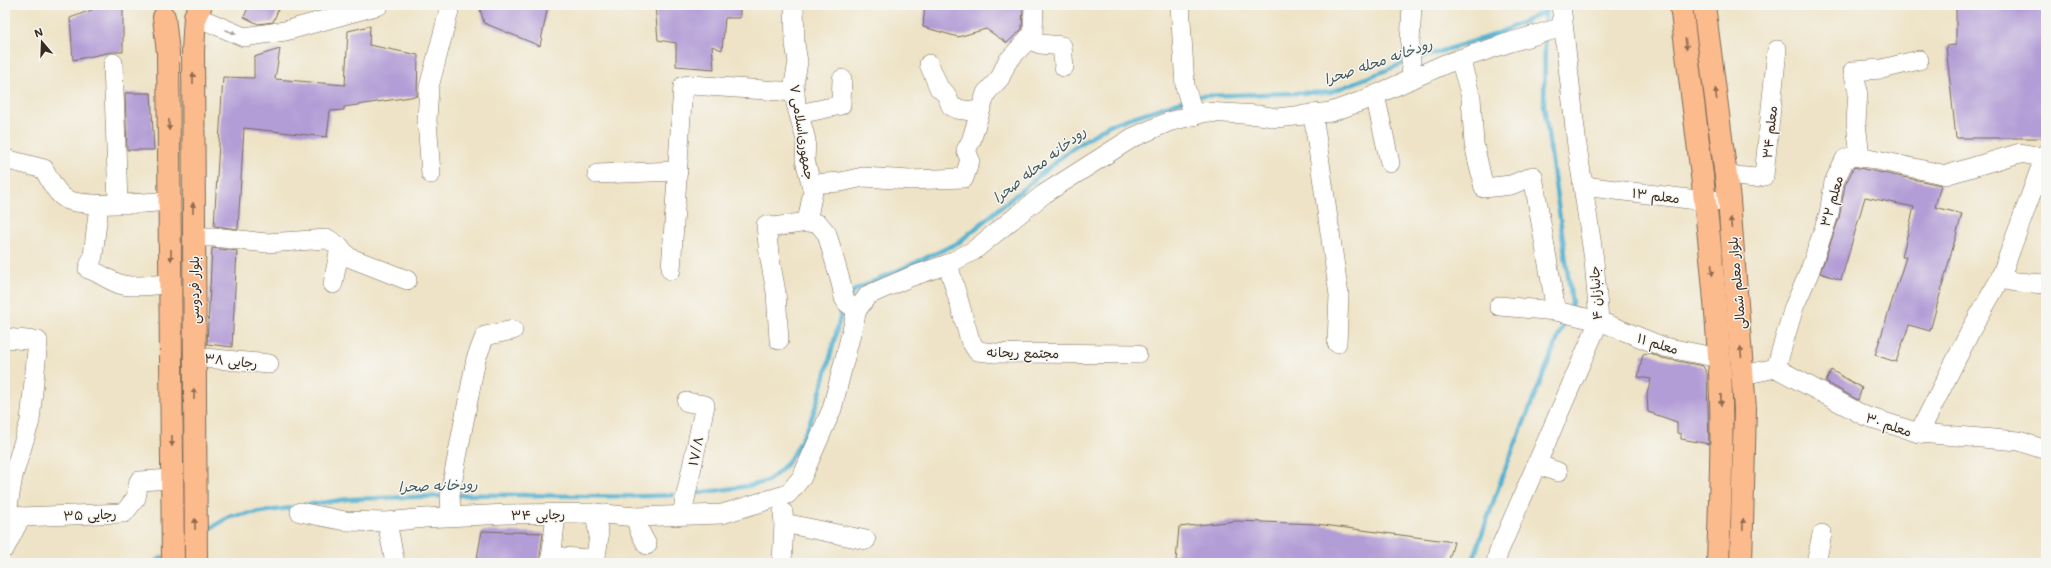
<svg xmlns="http://www.w3.org/2000/svg" width="2051" height="568" viewBox="0 0 2051 568" font-family="Mali,'Playpen Sans Arabic',sans-serif">
<rect width="100%" height="100%" fill="#f6f6f2"/>
<filter id="ink" filterUnits="userSpaceOnUse"><feTurbulence type="fractalNoise" baseFrequency=".025" numOctaves="2"/><feDisplacementMap in="SourceGraphic" scale="8" xChannelSelector="R" yChannelSelector="G"/><feConvolveMatrix kernelMatrix="1 2 1 2 8 2 1 2 1" color-interpolation-filters="sRGB"/></filter>
<filter id="wash" filterUnits="userSpaceOnUse"><feTurbulence type="fractalNoise" baseFrequency=".012" numOctaves="4" result="noise"/><feDisplacementMap in="SourceGraphic" scale="16" xChannelSelector="R" yChannelSelector="G"/><feGaussianBlur stdDeviation="0.9" result="paint"/><feColorMatrix in="noise" values="0 0 0 0 0 0 0 0 0 0 0 0 0 0 0 0 0 1.4 0 .05"/><feComposite in="paint" operator="in"/></filter>
<g filter="url(#wash)">
<rect width="100%" height="100%" fill="#eee3c6"/>
<g fill="none" stroke-linecap="round" stroke-linejoin="round">
<g stroke="#52b1d0" stroke-width="4.5">
<path d="M 1545,5 L 1545,28"/>
<path d="M 1545,37 L 1544,106 L 1572,303 L 1569,309"/>
<path d="M 1416,59 L 1494,35 L 1545,12"/>
<path d="M 1192,98 L 1199,96 L 1331,92 L 1407,62"/>
<path d="M 850,297 L 853,291 L 958,243 L 1070,150 L 1109,125 L 1185,100"/>
<path d="M 698,493 C 710,491 758,486 767,481 C 812,454 828,362 841,314 L 844,307"/>
<path d="M 454,495 C 527,493 600,499 673,495"/>
<path d="M 306,505 L 347,499 L 446,496"/>
<path d="M 209,529 L 231,516 L 297,507"/>
<path d="M 153,563 L 163,557"/>
<path d="M 1472,563 L 1502,477 L 1566,318"/>
</g>
</g>
<g id="blocks">
<g fill="#b39dd6">
<path d="M 94,5 L 123,5 L 123,52 L 112,52 L 73,60 L 70,18 L 94,9 Z"/>
<path d="M 249,5 L 280,5 L 273,22 L 258,24 L 244,17 Z"/>
<path d="M 479,5 L 548,5 L 540,46 L 484,23 Z"/>
<path d="M 655,5 L 740,5 L 740,18 L 725,18 L 722,50 L 712,46 L 714,69 L 676,66 L 676,43 L 658,40 Z"/>
<path d="M 925,5 L 1023,5 L 1022,29 L 1007,43 L 986,29 L 958,37 L 923,27 Z"/>
<path d="M 1956,5 L 2046,5 L 2046,138 L 1956,138 L 1946,46 L 1956,45 Z"/>
<path d="M 370,26 L 369,45 L 418,55 L 417,96 L 344,107 L 344,110 L 330,111 L 327,137 L 244,128 L 238,229 L 214,226 L 223,77 L 254,78 L 254,57 L 280,49 L 275,79 L 345,85 L 348,31 Z"/>
<path d="M 125,93 L 151,93 L 154,150 L 127,150 Z"/>
<path d="M 1854,167 L 1941,185 L 1935,207 L 1962,214 L 1930,331 L 1909,325 L 1896,362 L 1875,355 L 1906,257 L 1902,257 L 1914,207 L 1865,197 L 1841,280 L 1820,273 L 1839,218 L 1845,185 Z"/>
<path d="M 212,248 L 237,251 L 232,347 L 207,344 Z"/>
<path d="M 1650,353 L 1662,358 L 1703,366 L 1707,374 L 1709,444 L 1681,439 L 1681,434 L 1677,433 L 1677,422 L 1648,412 L 1647,394 L 1651,379 L 1638,377 L 1643,354 Z"/>
<path d="M 1831,370 L 1862,388 L 1858,400 L 1826,382 Z"/>
<path d="M 1236,521 L 1316,524 L 1454,542 L 1448,563 L 1195,563 L 1176,561 L 1179,527 Z"/>
<path d="M 482,531 L 543,533 L 539,563 L 476,563 Z"/>
</g>
</g>
</g>
<g filter="url(#ink)">
<use href="#blocks" fill-opacity="0" stroke="#7a6b59" stroke-width="1"/>
<g fill="none" stroke-linecap="round" stroke-linejoin="round">
<g stroke="#7a6b59" stroke-width="20">
<g id="minor">
<path d="M 794,5 L 795,44 L 798,62 L 794,84 L 796,104 L 806,140 L 805,160 L 813,191 L 807,222 L 819,224 L 827,234 L 841,283 L 844,298 L 847,303 L 857,310"/>
<path d="M 1180,5 L 1185,86 L 1194,116"/>
<path d="M 1412,5 L 1410,44 L 1412,79"/>
<path d="M 195,16 L 244,37 L 285,31 L 379,5"/>
<path d="M 1027,39 L 1040,44 L 1062,46 L 1064,67"/>
<path d="M 1460,59 L 1471,97 L 1474,144 L 1484,188 L 1511,185 L 1533,176 L 1556,311 L 1499,306"/>
<path d="M 113,63 L 118,202"/>
<path d="M 929,64 L 939,88 L 946,94 L 951,106 L 957,109 L 979,112"/>
<path d="M 1375,95 L 1390,163"/>
<path d="M 799,114 L 841,105 L 842,79"/>
<path d="M 1313,114 L 1339,295 L 1337,343"/>
<path d="M 1860,157 L 1856,123 L 1858,91 L 1853,71 L 1882,69 L 1919,60"/>
<path d="M 5,159 L 44,169 C 49,179 56,193 66,199 C 82,208 149,203 170,201"/>
<path d="M 431,174 L 427,120 L 429,87 L 449,11 L 448,5"/>
<path d="M 597,174 L 678,171"/>
<path d="M 1726,175 L 1755,178 L 1764,176 L 1777,50"/>
<path d="M 811,184 L 841,182 L 863,177 L 910,180 L 964,178 L 970,160 L 966,150 L 971,141 L 986,93 L 1000,78 L 1007,62 L 1033,34 L 1034,5"/>
<path d="M 1583,186 L 1705,201 L 1729,200"/>
<path d="M 99,205 L 93,256 L 88,269 C 101,273 110,282 123,285 C 135,288 158,284 171,284"/>
<path d="M 193,237 L 214,237 L 266,243 L 328,239 L 340,247 L 348,257 L 407,280"/>
<path d="M 948,264 L 970,340 L 977,351 L 995,353 L 1137,354"/>
<path d="M 671,270 L 683,86 L 691,85 L 795,92"/>
<path d="M 2000,279 L 2016,282 L 2046,284"/>
<path d="M 333,284 L 340,247"/>
<path d="M 1556,311 L 1599,321 L 1664,347 L 1719,358"/>
<path d="M 5,338 L 38,341 L 30,421 L 13,476 L 7,512 L 21,517"/>
<path d="M 779,340 L 776,292 L 769,254 L 766,225 L 774,227 L 807,222"/>
<path d="M 194,357 L 269,364"/>
<path d="M 1776,368 L 1794,307 L 1809,273 L 1829,214 L 1834,182 L 1845,159 L 1853,156 L 1868,158 L 1946,175 L 2020,153 L 2046,158"/>
<path d="M 1743,375 L 1776,368 L 1865,416 L 1919,433 L 2019,441 L 2046,450"/>
<path d="M 1919,433 L 1972,328 L 2000,279 L 2046,153"/>
<path d="M 1536,464 L 1558,472"/>
<path d="M 300,512 L 345,521 L 387,522 L 425,518 L 507,514 L 595,513 L 635,517 L 722,514 L 788,494 L 802,477 L 832,409 L 857,310 L 868,295 L 910,277 L 948,264 L 973,251 L 1044,194 L 1132,138 L 1168,122 L 1206,112 L 1259,115 L 1277,118 L 1331,112 L 1362,101 L 1445,64 L 1511,42 L 1563,27"/>
<path d="M 682,514 L 705,405 L 687,402"/>
<path d="M 451,516 L 450,494 L 476,359 L 485,336 L 513,330"/>
<path d="M 635,517 L 640,532 L 647,545"/>
<path d="M 387,522 L 395,563"/>
<path d="M 784,523 L 866,540"/>
<path d="M 5,548 L 21,517 L 124,513 L 136,498 L 139,481 L 172,479"/>
<path d="M 551,556 L 588,559 L 596,556 L 599,536 L 595,513"/>
<path d="M 551,563 L 555,522 L 552,514"/>
<path d="M 782,563 L 784,523 L 783,512"/>
<path d="M 1496,563 L 1498,553 L 1599,321 L 1594,260 L 1577,146 L 1561,5"/>
<path d="M 1816,563 L 1822,534"/>
</g>
</g>
<g stroke="#7a6b59" stroke-width="24">
<g id="major">
<path d="M 1681,5 C 1695,122 1712,239 1719,357 C 1724,426 1720,494 1718,563"/>
<path d="M 1704,5 L 1729,200 L 1745,409 L 1741,563"/>
<path d="M 164,17 L 168,53 L 173,563"/>
<path d="M 196,563 L 193,51 L 195,16 L 201,5"/>
</g>
</g>
<use href="#minor" stroke="#fff" stroke-width="19"/>
<use href="#major" stroke="#fbbb8d" stroke-width="22"/>
</g>
<defs><path id="oneway-solid" d="M-6-.8H1V-3.2L6.5 0L1 3.2V.8H-6Z"/></defs>
<use fill="#a79f9a" href="#oneway-solid" transform="translate(231 32) rotate(22)"/>
<g fill="#916b50">
<use href="#oneway-solid" transform="translate(1686 44) rotate(83)"/>
<use href="#oneway-solid" transform="translate(193 78) rotate(-90)"/>
<use href="#oneway-solid" transform="translate(1716 94) rotate(-97)"/>
<use href="#oneway-solid" transform="translate(169 125) rotate(89)"/>
<use href="#oneway-solid" transform="translate(193 208) rotate(-90)"/>
<use href="#oneway-solid" transform="translate(1731 223) rotate(-95)"/>
<use href="#oneway-solid" transform="translate(171 255) rotate(90)"/>
<use href="#oneway-solid" transform="translate(1712 270) rotate(85)"/>
<use href="#oneway-solid" transform="translate(1741 352) rotate(-95)"/>
<use href="#oneway-solid" transform="translate(194 394) rotate(-91)"/>
<use href="#oneway-solid" transform="translate(1721 400) rotate(88)"/>
<use href="#oneway-solid" transform="translate(172 441) rotate(90)"/>
<use href="#oneway-solid" transform="translate(195 524) rotate(-91)"/>
<use href="#oneway-solid" transform="translate(1743 524) rotate(-88)"/>
</g>
</g>
<g text-anchor="middle" dominant-baseline="central" stroke-width="3" stroke-linejoin="round" paint-order="stroke">
<g font-size="13" fill="#3b2a1e" stroke="#f6f6f2">
<text transform="translate(803 132) rotate(81)">جمهوری‌اسلامی ۷</text>
<text transform="translate(1769 132) rotate(-84)">معلم ۳۴</text>
<text transform="translate(1656 195) rotate(7)">معلم ۱۳</text>
<text transform="translate(1831 201) rotate(-74)">معلم ۳۲</text>
<text transform="translate(1736 283) rotate(-95)">بلوار معلم شمالی</text>
<text transform="translate(193 290) rotate(-90)">بلوار فردوسی</text>
<text transform="translate(1595 293) rotate(-93)">جانبازان ۴</text>
<text transform="translate(1658 343) rotate(17)">معلم ۱۱</text>
<text transform="translate(1023 352) rotate(1)">مجتمع ریحانه</text>
<text transform="translate(231 360) rotate(6)">رجایی ۳۸</text>
<text transform="translate(1889 424) rotate(19)">معلم ۳۰</text>
<text transform="translate(695 451) rotate(-78)">۱۷/۸</text>
<text transform="translate(90 514) rotate(-2)">رجایی ۳۵</text>
<text transform="translate(538 514) rotate(-1)">رجایی ۳۴</text>
</g>
<g font-size="14" font-style="italic" fill="#43595c" stroke="#f6f6f2">
<text transform="translate(1378 61) rotate(-19)">رودخانه محله صحرا</text>
<text transform="translate(1039 164) rotate(-38)">رودخانه محله صحرا</text>
<text transform="translate(438 485) rotate(-2)">رودخانه صحرا</text>
</g>
</g>
<rect width="2051" height="568" fill="none" stroke="#f6f6f2" stroke-width="20"/>
<g transform="translate(42 42) rotate(341)" stroke="#f6f6f2" stroke-width="3" paint-order="stroke">
<path d="M0-3L7 15L0 10L-7 15Z" fill="#3b2a1e"/>
<text y="-6" font-size="11" font-weight="bold" text-anchor="middle" fill="#3b2a1e">N</text>
</g>
</svg>
